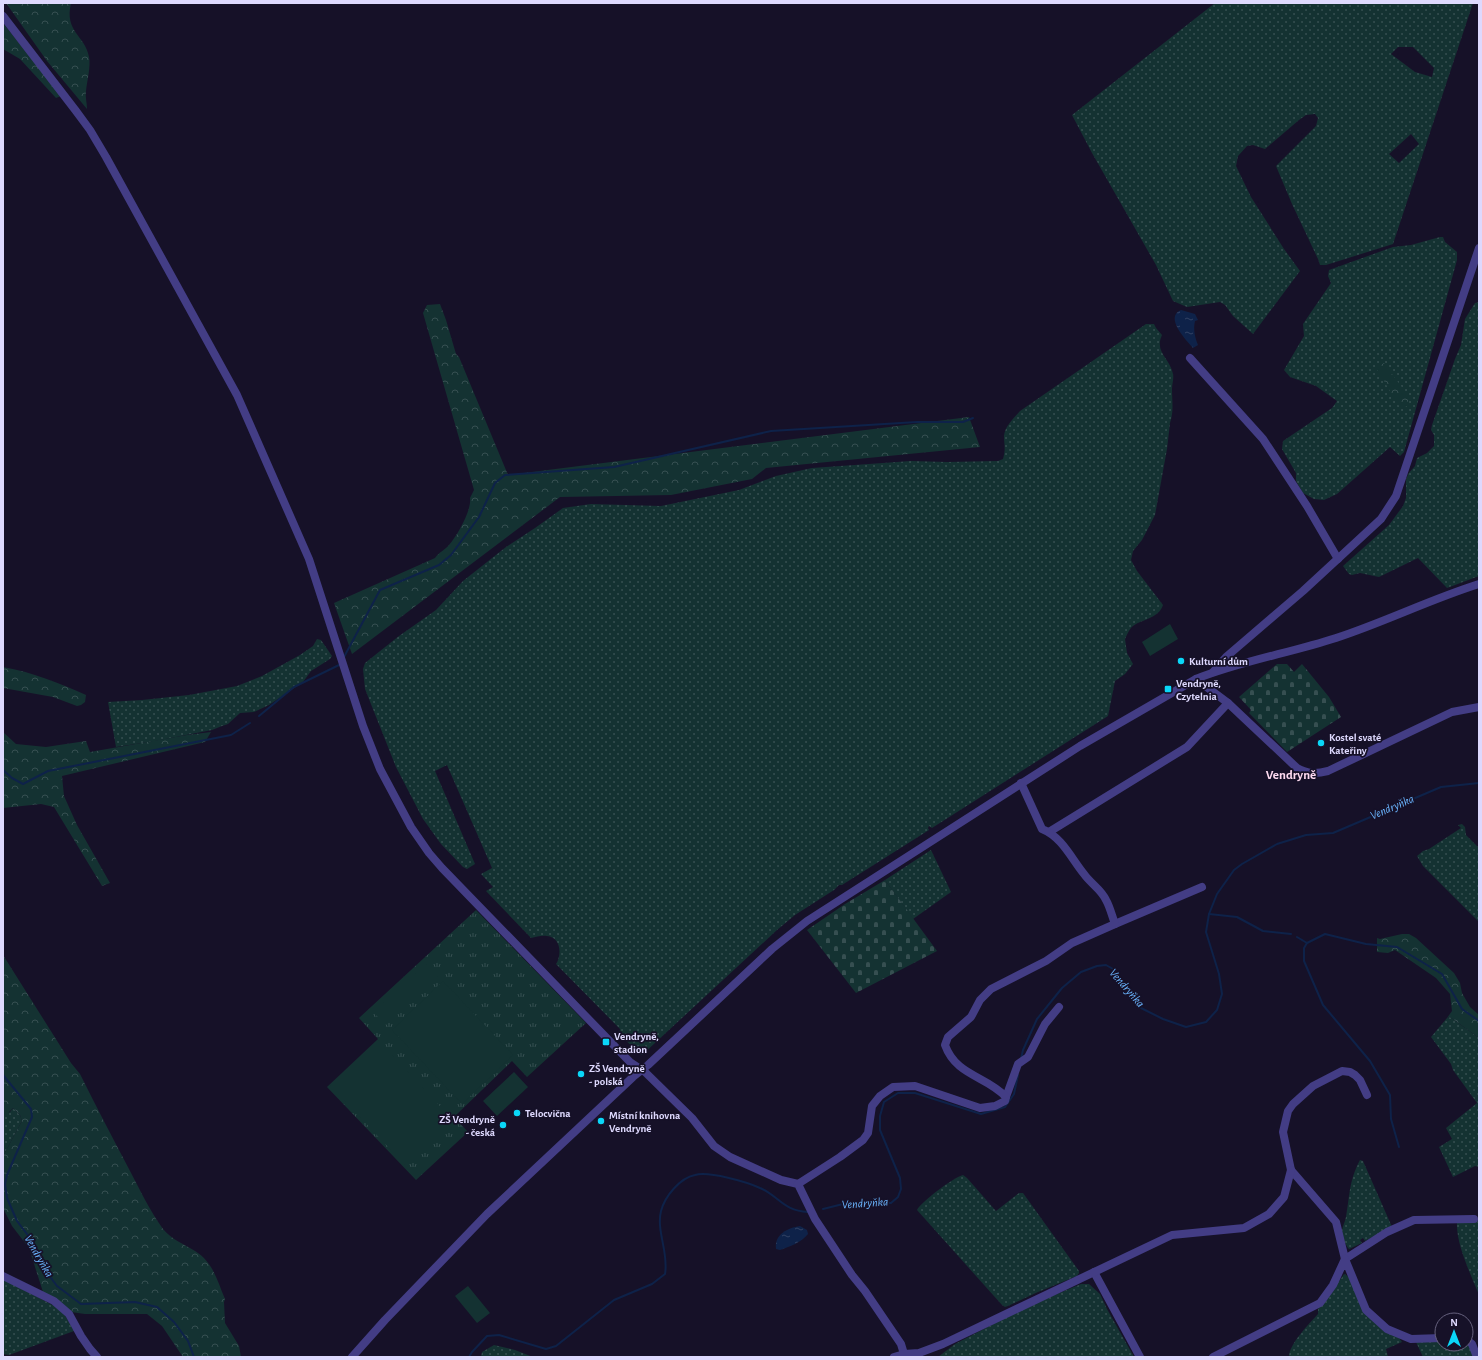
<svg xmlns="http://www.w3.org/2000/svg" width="1482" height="1360" viewBox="0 0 1482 1360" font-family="'Alegreya Sans',sans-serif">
<defs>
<pattern id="grass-dots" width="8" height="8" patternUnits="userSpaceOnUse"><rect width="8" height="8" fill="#143232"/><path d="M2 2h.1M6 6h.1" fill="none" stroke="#364f51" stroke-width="1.8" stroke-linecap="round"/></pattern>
<pattern id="forest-crowns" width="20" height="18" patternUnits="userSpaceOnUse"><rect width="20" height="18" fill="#143232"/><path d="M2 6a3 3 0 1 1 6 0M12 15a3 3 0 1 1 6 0" fill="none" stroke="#364f51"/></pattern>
<pattern id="cemetery-stones" width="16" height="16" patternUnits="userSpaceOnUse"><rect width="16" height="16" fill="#143232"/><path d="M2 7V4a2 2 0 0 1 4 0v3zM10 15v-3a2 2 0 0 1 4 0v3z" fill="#364f51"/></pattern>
<pattern id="park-tufts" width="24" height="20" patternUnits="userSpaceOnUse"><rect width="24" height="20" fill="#143232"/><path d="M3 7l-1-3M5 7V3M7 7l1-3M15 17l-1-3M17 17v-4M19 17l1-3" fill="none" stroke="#364f51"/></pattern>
<pattern id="water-ripples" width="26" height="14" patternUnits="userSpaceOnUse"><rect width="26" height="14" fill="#0e2249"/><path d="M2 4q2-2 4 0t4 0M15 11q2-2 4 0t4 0" fill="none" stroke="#314264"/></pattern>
</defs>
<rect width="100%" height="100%" fill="#161128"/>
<g fill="url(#grass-dots)" fill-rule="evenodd">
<path d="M 1215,3 L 1473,3 L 1393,244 L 1326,265 L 1320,265 L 1318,259 L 1292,204 L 1276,166 L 1316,126 L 1318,118 L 1315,114 L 1306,115 L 1299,120 L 1265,149 L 1253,145 L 1247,146 L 1238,156 L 1236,166 L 1251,197 L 1284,249 L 1300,271 L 1253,334 L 1233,316 L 1225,305 L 1220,302 L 1187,307 L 1173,301 L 1156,265 L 1092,153 L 1072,115 ZM 1398,47 L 1413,47 L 1434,68 L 1432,77 L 1415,72 L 1391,54 ZM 1411,134 L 1419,144 L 1399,163 L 1389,154 Z"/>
<path d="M 1440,237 L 1443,237 L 1445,242 L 1457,252 L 1457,260 L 1404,452 L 1400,456 L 1390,447 L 1337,494 L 1324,500 L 1314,499 L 1303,493 L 1296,481 L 1296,473 L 1282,449 L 1283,441 L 1332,408 L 1337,401 L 1316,386 L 1290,377 L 1284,370 L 1304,336 L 1303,324 L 1331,283 L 1328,276 L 1329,270 L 1393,247 L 1411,245 Z"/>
<path d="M 1479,302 L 1479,576 L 1447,588 L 1418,558 L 1379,577 L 1360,573 L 1352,575 L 1349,574 L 1343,566 L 1389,525 L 1403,506 L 1406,498 L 1406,480 L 1408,474 L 1415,466 L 1417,458 L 1427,453 L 1434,446 L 1434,435 L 1431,430 L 1432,425 L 1455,359 L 1461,345 L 1465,319 L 1475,303 Z"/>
<path d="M 1146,324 L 1154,324 L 1156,328 L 1162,335 C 1154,352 1170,358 1173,374 C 1174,379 1172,384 1172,389 C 1172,403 1174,410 1170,423 L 1167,449 L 1155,515 L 1142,540 L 1133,551 L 1131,560 L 1137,571 L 1163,605 C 1159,618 1143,619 1133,626 C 1129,629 1127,635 1125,639 L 1127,653 L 1133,664 L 1125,674 L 1115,681 L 1108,716 L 932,828 L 929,826 L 928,828 L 929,830 L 842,885 L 839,885 L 834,890 L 795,915 L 777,930 L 642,1055 L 640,1054 L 619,1034 L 620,1029 L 556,964 C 562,955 561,937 547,936 C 542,935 536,937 531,938 L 486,891 L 493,887 L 481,874 L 492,868 L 447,765 L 435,771 L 475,864 L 467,869 L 463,867 L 441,844 L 423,819 L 396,767 L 365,689 L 363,669 L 365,663 L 399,636 L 436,610 L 463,581 L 506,547 L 535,528 L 563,508 L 591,504 L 661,506 L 739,490 L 776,476 L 812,468 L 911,461 L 947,462 L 998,461 L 1003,459 C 1006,448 1004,445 1004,436 C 1005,426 1014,418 1020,411 Z"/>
<path d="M 317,639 L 321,640 L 332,656 L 330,659 L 311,671 L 303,682 L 269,705 L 254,712 L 240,713 L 228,724 L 222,726 L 212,730 L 155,741 L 116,747 L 108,702 L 142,700 L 189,695 L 237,686 L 262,676 L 300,655 L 313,646 Z"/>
<path d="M 1462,824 L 1465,827 L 1466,835 L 1479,848 L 1479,922 L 1423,866 L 1417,856 L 1423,851 L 1429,849 L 1461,828 L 1458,825 Z"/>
<path d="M 931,850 L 951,892 L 913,919 L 885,880 Z"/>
<path d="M 1450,1017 L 1479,1038 L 1479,1167 L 1475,1166 L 1453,1177 L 1439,1147 L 1452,1139 L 1446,1128 L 1477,1103 L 1453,1070 L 1451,1064 L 1431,1037 L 1447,1018 Z"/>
<path d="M 13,1108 L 20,1115 L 22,1121 L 3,1156 L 3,1114 L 10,1112 Z"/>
<path d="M 1360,1160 L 1363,1161 L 1392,1227 L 1365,1241 L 1363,1238 L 1360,1240 L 1362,1243 L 1349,1249 C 1345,1245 1343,1237 1342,1232 C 1342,1227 1345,1222 1346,1217 C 1350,1194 1349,1181 1360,1160 Z"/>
<path d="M 963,1175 L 967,1178 L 996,1211 L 1019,1193 L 1023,1193 L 1079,1271 L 1079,1273 L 1077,1276 L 1038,1292 L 1008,1306 L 1005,1307 L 1002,1305 L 917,1210 C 921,1202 954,1177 963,1175 Z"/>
<path d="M 1479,1221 L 1479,1295 C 1471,1275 1456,1244 1457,1223 L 1467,1223 Z"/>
<path d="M 1344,1274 C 1354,1277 1361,1305 1366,1314 C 1370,1320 1392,1333 1399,1338 L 1402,1342 L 1386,1349 L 1388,1357 L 1289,1357 C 1289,1344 1309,1324 1318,1314 L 1318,1309 L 1329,1296 Z"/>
<path d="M 3,1279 L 62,1310 L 74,1331 L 9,1355 L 3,1354 Z"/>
<path d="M 1081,1284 L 1089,1284 L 1100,1294 L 1107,1309 L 1134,1357 L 938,1357 L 955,1344 L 1028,1306 Z"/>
<path d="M 1442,1341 L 1442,1344 L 1466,1344 L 1470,1346 L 1476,1357 L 1423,1357 L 1416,1342 Z"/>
<path d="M 494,1345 L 515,1350 L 533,1357 L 481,1357 L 482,1352 Z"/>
</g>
<g fill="url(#forest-crowns)">
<path d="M 6,3 L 71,3 C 64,32 85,35 89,57 C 91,66 87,81 86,91 C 85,97 87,103 87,109 L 47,61 Z"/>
<path d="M 3,23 L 61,96 L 56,98 L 20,59 L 3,49 Z"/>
<path d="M 440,304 L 446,320 L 456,354 L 459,357 L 508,475 L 969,417 L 980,447 L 766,468 L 752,479 L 671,495 L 560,497 L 352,654 L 334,603 L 435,558 C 439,552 445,550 449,545 C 457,536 472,510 470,498 L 474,490 L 423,313 L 427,305 Z"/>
<path d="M 1384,363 L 1409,397 L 1407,406 L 1401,409 L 1376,368 Z"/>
<path d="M 3,667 C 32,672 59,683 86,695 L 85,702 L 81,705 L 77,706 L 53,697 L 3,688 Z"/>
<path d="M 3,732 L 16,744 L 46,747 L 86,741 L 90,752 L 187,735 L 211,732 L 205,742 L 62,776 L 64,796 L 77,825 L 110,883 L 102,886 L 54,807 L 41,804 L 3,808 Z"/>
<path d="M 1402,934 L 1409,934 L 1416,938 L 1454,973 L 1460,983 L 1462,993 L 1470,1007 L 1479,1015 L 1479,1038 L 1450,1017 L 1447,1018 L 1452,1011 L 1450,994 L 1436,978 L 1395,950 L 1388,953 L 1377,952 L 1377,938 L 1380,939 Z"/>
<path d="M 3,955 L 71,1063 L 80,1074 C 96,1106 113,1139 130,1171 C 140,1190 150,1211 163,1229 C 172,1240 184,1244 195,1251 C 214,1263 217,1281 225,1299 L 224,1302 L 225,1323 L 239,1346 L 241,1357 L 183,1357 L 162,1326 L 147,1314 L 85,1314 L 71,1312 L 43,1292 L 29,1248 L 12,1226 L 3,1208 L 3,1156 L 22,1121 L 20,1115 L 13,1108 L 7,1114 L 3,1114 Z"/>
</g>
<g fill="url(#cemetery-stones)">
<path d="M 1277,664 L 1287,664 L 1294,672 L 1302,664 L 1329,697 L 1341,717 L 1287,752 L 1249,713 L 1251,710 L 1239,697 Z"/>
<path d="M 885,880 L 937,951 L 856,993 L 807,930 L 845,904 Z"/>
</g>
<path fill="url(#park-tufts)" d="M 476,910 L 586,1023 L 527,1077 L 512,1061 L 454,1117 L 468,1132 L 416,1180 L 327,1087 L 378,1039 L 359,1018 Z"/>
<g fill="#143232">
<path d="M 1170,624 L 1178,639 L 1150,656 L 1142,642 Z"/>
<path d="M 426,964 L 438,977 L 386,1025 L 373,1012 Z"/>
<path d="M 443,981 L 513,1055 L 462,1104 L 392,1030 Z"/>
<path d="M 378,1040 L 453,1120 L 405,1165 L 330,1085 Z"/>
<path d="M 514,1072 L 528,1087 L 497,1116 L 483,1101 Z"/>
<path d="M 468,1286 L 490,1313 L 477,1323 L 455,1296 Z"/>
</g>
<g fill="url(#water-ripples)">
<path d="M 1181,310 L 1195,314 L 1198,320 L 1195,321 C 1193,329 1195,338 1198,345 L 1193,348 C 1186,340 1164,317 1181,310 Z"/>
<path d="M 800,1226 L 807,1230 L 808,1234 C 802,1242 789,1247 780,1250 L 776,1249 C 774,1234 788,1228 800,1226 Z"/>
</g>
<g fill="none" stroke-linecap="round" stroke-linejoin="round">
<g stroke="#0e2249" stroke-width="2">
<path d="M 344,657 L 380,590 L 439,565 L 451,555 L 479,517 L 495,483 L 505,475 L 614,467 L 771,431 L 917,422 L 963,422 L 973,418"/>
<path d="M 259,716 L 294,687 L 339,665"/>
<path d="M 3,770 L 12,778 L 23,784 L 48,771 L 231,735 L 250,723"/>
<path d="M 1209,914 L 1237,917 L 1263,931 L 1291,934"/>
<path d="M 1297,937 L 1307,943 L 1325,934 L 1366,944 L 1397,947 L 1442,974 L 1462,1009 L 1479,1021"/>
<path d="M 1307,943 L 1304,948 L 1304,961 L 1323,1005 L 1370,1061 L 1390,1095 L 1391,1119 L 1399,1147"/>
<path d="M 1021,1059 L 1023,1050 L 1037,1019 L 1062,988 L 1081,972 L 1097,966 L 1106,965 L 1113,969 L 1141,1008 L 1163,1019 L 1186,1027 L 1206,1022 L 1217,1010 L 1222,994 L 1219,974 L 1206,932 L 1209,914 L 1217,894 L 1234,870 L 1242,864 L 1277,844 L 1306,835 L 1333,833 L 1441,787 L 1479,783"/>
<path d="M 3,1075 L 31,1109 L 32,1117 L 7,1175 L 5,1184 L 7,1198 L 17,1221 L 33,1242 L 48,1274 L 57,1286 L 81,1304 L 135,1302 L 157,1307 L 174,1322 L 188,1341 L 194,1357"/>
<path d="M 823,1209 L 851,1202 L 891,1203 L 898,1197 L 901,1189 L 900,1178 L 880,1130 L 880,1116 L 884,1102 L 898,1093 L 915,1093 L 981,1114 L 1005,1107 L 1014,1094 L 1018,1075"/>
<path d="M 469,1357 L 472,1352 L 487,1336 L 499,1335 L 546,1349 L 556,1346 L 614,1300 L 652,1284 L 665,1274 C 669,1253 656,1231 661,1211 C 665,1196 680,1178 695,1175 C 709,1171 747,1182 760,1188 C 779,1196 783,1211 808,1212"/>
</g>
<g stroke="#433d85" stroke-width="8">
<path d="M 3,16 L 76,111 L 90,130 L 106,157 L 237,395 L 309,559 L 363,726 L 380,769 L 411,827 L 429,853 L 442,868 L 630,1062 L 645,1072 L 692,1118 L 714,1146 L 730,1157 L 781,1180 L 798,1184 L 815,1219 L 852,1275 L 865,1291 L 901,1344 L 904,1354"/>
<path d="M 1190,358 L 1263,439 L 1307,506 L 1338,559"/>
<path d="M 1213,672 L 1226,657 L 1303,591 L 1381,519 L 1396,496 L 1479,248"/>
<path d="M 1196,679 L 1228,703 L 1297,768 C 1308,774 1316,774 1328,771 L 1452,712 L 1479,707"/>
<path d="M 1049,832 L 1187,747 L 1228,703"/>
<path d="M 1115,924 L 1202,887"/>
<path d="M 1367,1095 L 1360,1080 L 1355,1075 L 1350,1072 L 1342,1071 L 1313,1086 L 1293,1104 L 1288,1111 L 1283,1132 L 1291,1170 L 1336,1222 L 1345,1259 L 1387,1232 L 1414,1220 L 1474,1219"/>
<path d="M 1006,1097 L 1018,1064 L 1028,1057 L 1045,1024 L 1059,1007"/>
<path d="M 798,1184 L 840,1157 L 863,1140 L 868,1133 L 872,1106 L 880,1096 L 893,1087 L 915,1086 L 980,1108 L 995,1106 L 1005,1101 L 1006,1097 C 987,1076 956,1076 945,1045 L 948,1037 L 971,1017 L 980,1000 L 991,989 L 1046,961 L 1072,943 L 1115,924 C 1112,916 1110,907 1106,900 C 1101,889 1091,884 1084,874 C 1071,858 1062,837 1042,829 L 1021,783"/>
<path d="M 1094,1272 L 1140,1357"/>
<path d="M 3,1276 L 54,1301 L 69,1314 L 81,1336 L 90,1349 L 97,1357"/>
<path d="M 1466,1339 L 1472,1344 L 1477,1357"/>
<path d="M 352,1357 L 385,1320 L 487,1214 L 633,1077 L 648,1065 L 772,949 L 807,921 L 1080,746 L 1196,679 C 1241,661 1290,653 1336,638 C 1385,622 1431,599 1479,584"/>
<path d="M 894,1357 L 904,1354 L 919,1353 L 943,1344 L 1172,1235 L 1244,1228 L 1269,1214 L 1284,1197 L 1291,1170"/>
<path d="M 1213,1357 L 1320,1303 L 1333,1285 L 1345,1259 L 1366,1310 L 1387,1329 L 1411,1339 L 1442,1338"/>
</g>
</g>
<g fill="#0ad7f8" stroke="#161128" stroke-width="1.5">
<circle cx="1181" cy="661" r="4"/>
<rect x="1164" y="685" width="8" height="8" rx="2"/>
<circle cx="1321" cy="743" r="4"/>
<rect x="602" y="1038" width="8" height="8" rx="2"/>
<circle cx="581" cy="1074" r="4"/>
<circle cx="517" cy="1113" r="4"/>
<circle cx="601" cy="1121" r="4"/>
<circle cx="503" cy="1125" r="4"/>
</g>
<g text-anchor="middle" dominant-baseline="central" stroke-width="3.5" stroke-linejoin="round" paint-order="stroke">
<g font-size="11" font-weight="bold" fill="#ded9fe" stroke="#161128" text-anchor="start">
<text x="1189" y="661">Kulturní dům</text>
<text x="1176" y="683">Vendryně,<tspan x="1176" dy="13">Czytelnia</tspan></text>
<text x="1329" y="737">Kostel svaté<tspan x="1329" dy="13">Kateřiny</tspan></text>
<text x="614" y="1036">Vendryně,<tspan x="614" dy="13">stadion</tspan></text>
<text x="589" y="1068">ZŠ Vendryně<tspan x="589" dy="13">- polská</tspan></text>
<text x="525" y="1113">Telocvična</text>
<text x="609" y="1115">Místní knihovna<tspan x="609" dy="13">Vendryně</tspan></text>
<text x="495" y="1119" text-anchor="end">ZŠ Vendryně<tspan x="495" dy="13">- česká</tspan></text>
</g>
<g font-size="12" font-style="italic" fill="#69b2fb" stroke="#161128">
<text transform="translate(1392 807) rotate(-23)">Vendryňka</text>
<text transform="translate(1127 988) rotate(49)">Vendryňka</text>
<text transform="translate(865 1203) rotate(-4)">Vendryňka</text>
<text transform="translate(39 1256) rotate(60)">Vendryňka</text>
</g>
<g font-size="13" font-weight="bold" fill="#fedaf0" stroke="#161128">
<text x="1291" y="775">Vendryně</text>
</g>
</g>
<rect width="1482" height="1360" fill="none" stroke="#ded9fe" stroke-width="8"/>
<g transform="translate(1454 1332)"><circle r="19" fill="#161128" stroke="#66617e"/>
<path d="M0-3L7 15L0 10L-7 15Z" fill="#0ad7f8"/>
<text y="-6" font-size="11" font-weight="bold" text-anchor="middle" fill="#ded9fe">N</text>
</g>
</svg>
